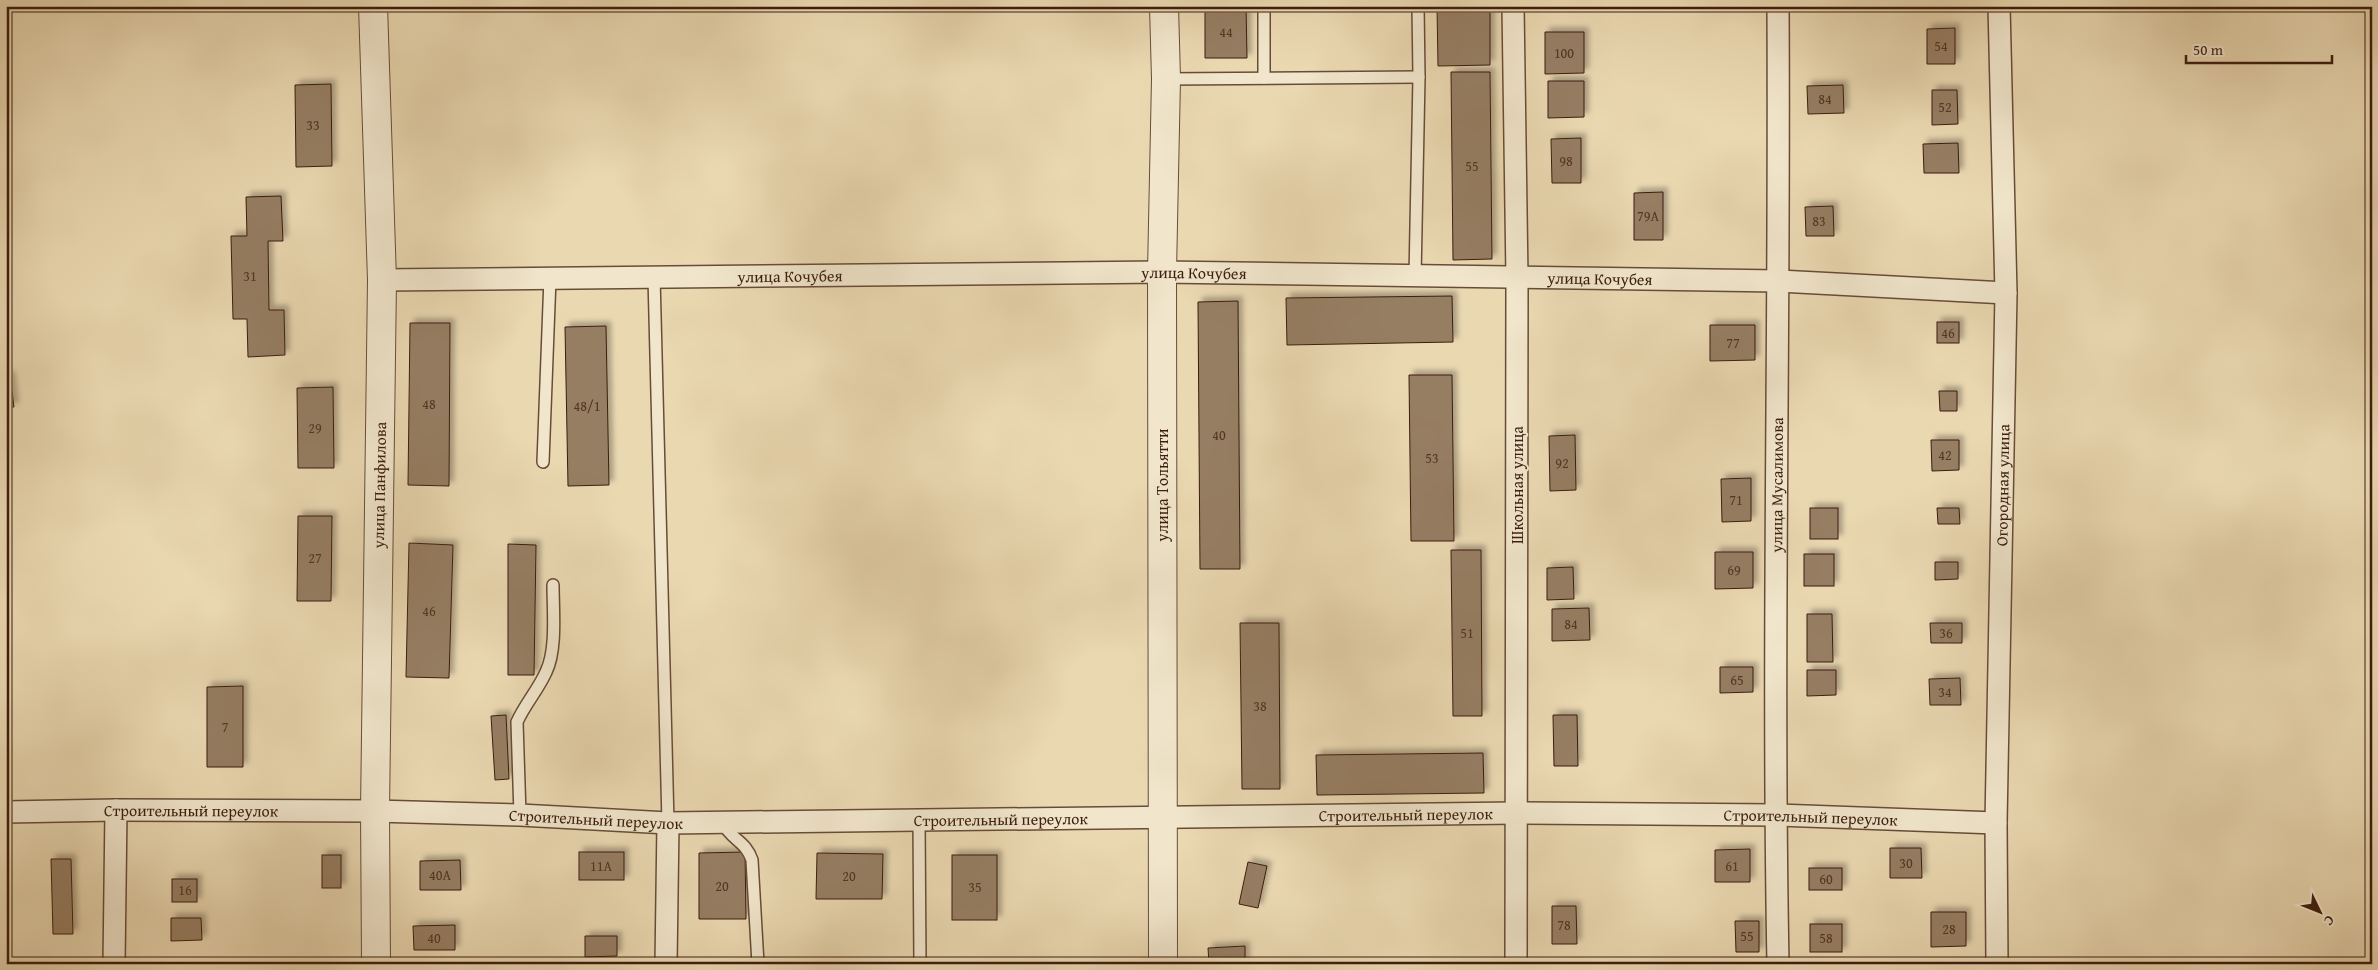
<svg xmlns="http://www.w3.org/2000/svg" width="2378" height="970" viewBox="0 0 2378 970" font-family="'Gentium Book Plus',serif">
<defs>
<filter id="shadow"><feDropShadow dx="4.5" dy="-4.5" stdDeviation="2.5" flood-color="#0004"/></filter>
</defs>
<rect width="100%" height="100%" fill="#ead8b1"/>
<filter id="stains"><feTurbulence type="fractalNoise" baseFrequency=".004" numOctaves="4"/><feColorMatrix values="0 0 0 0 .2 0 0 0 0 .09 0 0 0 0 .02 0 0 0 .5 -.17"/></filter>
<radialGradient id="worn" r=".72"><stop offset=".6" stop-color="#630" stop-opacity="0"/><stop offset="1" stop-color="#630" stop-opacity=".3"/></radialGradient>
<g fill="#967e63" stroke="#3c1d0f" filter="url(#shadow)">
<path d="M 1205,6 L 1246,6 L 1247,58 L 1205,58 Z"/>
<path d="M 1437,6 L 1490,6 L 1490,65 L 1438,66 Z"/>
<path d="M 1955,28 L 1955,64 L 1927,64 L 1927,29 Z"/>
<path d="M 1545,32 L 1584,32 L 1584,73 L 1545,74 Z"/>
<path d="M 1451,72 L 1490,72 L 1492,259 L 1453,260 Z"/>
<path d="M 1548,81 L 1584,81 L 1584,117 L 1548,118 Z"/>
<path d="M 331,84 L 332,166 L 296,167 L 295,85 Z"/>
<path d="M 1843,85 L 1844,113 L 1808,114 L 1807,86 Z"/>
<path d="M 1932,90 L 1957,90 L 1958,124 L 1932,125 Z"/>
<path d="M 1581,138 L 1581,183 L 1552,183 L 1551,139 Z"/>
<path d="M 1958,143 L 1959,173 L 1924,173 L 1923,144 Z"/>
<path d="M 1663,192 L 1663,240 L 1634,240 L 1634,193 Z"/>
<path d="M 281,196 L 283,241 L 268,241 L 269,310 L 284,310 L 285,355 L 248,357 L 247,319 L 233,319 L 231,236 L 247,236 L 246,197 Z"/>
<path d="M 1833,206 L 1834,236 L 1806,236 L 1805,207 Z"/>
<path d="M 1452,296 L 1453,342 L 1287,345 L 1286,298 Z"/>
<path d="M 1238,301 L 1240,569 L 1200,569 L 1198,302 Z"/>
<rect x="1937" y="322" width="22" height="21"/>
<path d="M 410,323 L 450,323 L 449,486 L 408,485 Z"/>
<path d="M 1710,325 L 1755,325 L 1755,360 L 1710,361 Z"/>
<path d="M 606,326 L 609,485 L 568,486 L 565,327 Z"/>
<path d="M 1409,375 L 1452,375 L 1454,541 L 1411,541 Z"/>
<path d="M 6,376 L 10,376 L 14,407 L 6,407 Z"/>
<path d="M 333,387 L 334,468 L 298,468 L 297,388 Z"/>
<path d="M 1939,391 L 1957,391 L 1957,411 L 1940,411 Z"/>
<path d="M 1575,435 L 1576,490 L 1550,491 L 1549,436 Z"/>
<path d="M 1931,440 L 1959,440 L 1959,470 L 1932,471 Z"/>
<path d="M 1751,478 L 1751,521 L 1722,522 L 1721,479 Z"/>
<rect x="1810" y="508" width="28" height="31"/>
<path d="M 1937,508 L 1959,508 L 1960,524 L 1938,524 Z"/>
<path d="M 298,516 L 332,516 L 331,601 L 297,601 Z"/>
<path d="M 409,543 L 453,545 L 449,678 L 406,677 Z"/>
<path d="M 508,544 L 536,545 L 534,675 L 508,675 Z"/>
<path d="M 1451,550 L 1481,550 L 1482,716 L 1453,716 Z"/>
<path d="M 1715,552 L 1753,552 L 1753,588 L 1715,589 Z"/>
<rect x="1804" y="554" width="30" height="32"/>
<path d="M 1935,562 L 1958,562 L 1958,579 L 1935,580 Z"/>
<path d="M 1573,567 L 1574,599 L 1547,600 L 1547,568 Z"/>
<path d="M 1589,608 L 1590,640 L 1552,641 L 1552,609 Z"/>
<path d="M 1807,614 L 1832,614 L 1833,662 L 1807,662 Z"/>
<path d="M 1240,623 L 1279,623 L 1280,789 L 1242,789 Z"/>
<path d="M 1930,623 L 1962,623 L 1962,643 L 1931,643 Z"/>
<path d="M 1720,667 L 1753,667 L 1753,692 L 1720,693 Z"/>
<path d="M 1807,670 L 1836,670 L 1836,695 L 1807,696 Z"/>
<path d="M 1960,678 L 1961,705 L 1930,705 L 1929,679 Z"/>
<path d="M 243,686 L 243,767 L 207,767 L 207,687 Z"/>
<path d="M 506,715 L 509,779 L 495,780 L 491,716 Z"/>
<path d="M 1553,715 L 1577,715 L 1578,766 L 1554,766 Z"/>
<path d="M 1483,753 L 1484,793 L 1317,795 L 1316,755 Z"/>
<path d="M 1890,848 L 1921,848 L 1922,878 L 1890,878 Z"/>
<path d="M 1750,849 L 1750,882 L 1715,882 L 1715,850 Z"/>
<rect x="579" y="852" width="45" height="28"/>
<path d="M 745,852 L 746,919 L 699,919 L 699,853 Z"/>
<path d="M 817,853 L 883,854 L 882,899 L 816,899 Z"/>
<rect x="322" y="855" width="19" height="33"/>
<rect x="952" y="855" width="45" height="65"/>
<path d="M 51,859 L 71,859 L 73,934 L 53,934 Z"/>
<path d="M 460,860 L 461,890 L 420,890 L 420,861 Z"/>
<path d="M 1248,862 L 1267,866 L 1258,908 L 1239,904 Z"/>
<rect x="1809" y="868" width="33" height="22"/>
<rect x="172" y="879" width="25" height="23"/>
<path d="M 1552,906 L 1576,906 L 1577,944 L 1552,944 Z"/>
<path d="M 1931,912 L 1966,912 L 1966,946 L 1931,947 Z"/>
<path d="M 171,918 L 201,918 L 202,940 L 171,941 Z"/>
<path d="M 1735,921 L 1759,921 L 1759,952 L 1736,952 Z"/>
<rect x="1810" y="924" width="32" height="28"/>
<path d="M 455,925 L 455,950 L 414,950 L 413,926 Z"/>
<path d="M 585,936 L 617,936 L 617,956 L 585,957 Z"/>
<path d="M 1245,946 L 1245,964 L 1209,964 L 1208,948 Z"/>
</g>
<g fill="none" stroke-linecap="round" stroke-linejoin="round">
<g stroke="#684c38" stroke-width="14">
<g id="service">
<path d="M 1264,78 L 1264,6"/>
<path d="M 1166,79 L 1419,77"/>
<path d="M 654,277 L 668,823"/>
<path d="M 1415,277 L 1419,77 L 1418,6"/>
<path d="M 543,462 L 550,278"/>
<path d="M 520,815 L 517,722 C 525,704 538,690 546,672 C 557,650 553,610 553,585"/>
<path d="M 919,820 L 920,964"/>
<path d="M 723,823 C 731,840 746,841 752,860 L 758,964"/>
</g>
</g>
<g stroke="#684c38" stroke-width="24">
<g id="minor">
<path d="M 1513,6 L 1517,278 L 1516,964"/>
<path id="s1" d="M 382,280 L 1162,272 L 1779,281 L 2006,293"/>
<path id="s2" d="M 6,812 L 116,810 L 375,811 L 520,815 L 668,823 L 1516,813 L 1775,815 L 1996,823"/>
<path d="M 114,964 L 116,810"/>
<path d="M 666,964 L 668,823"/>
<path id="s3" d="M 1778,964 C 1772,645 1780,325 1778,6"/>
<path id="s4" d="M 1997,964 L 1996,823 L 2006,293 L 1999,6"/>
</g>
</g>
<g stroke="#684c38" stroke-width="30">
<g id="tertiary">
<path d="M 373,6 L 382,280 L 375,811 L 376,964"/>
<path d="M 1163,964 L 1162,272 L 1166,79 L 1164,6"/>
</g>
</g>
<use href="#service" stroke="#f1e6cc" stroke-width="11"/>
<use href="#minor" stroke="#f1e6cc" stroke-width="21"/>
<use href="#tertiary" stroke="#f1e6cc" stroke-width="28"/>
</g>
<g text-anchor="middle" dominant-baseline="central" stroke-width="4" stroke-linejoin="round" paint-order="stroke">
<g font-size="14" fill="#523524">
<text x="1226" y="32">44</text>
<text x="1941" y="46">54</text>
<text x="1564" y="53">100</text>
<text x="1825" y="99">84</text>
<text x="1945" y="107">52</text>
<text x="313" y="125">33</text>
<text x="1566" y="161">98</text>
<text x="1472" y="166">55</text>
<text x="1648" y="216">79А</text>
<text x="1819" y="221">83</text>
<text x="250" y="276">31</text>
<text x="1948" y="333">46</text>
<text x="1733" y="343">77</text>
<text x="429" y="404">48</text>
<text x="587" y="406">48/1</text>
<text x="315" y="428">29</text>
<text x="1219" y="435">40</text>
<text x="1945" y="455">42</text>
<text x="1432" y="458">53</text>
<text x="1562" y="463">92</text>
<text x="1736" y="500">71</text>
<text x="315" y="558">27</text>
<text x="1734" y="570">69</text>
<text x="429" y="611">46</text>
<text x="1571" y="624">84</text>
<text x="1467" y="633">51</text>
<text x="1946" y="633">36</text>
<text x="1737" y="680">65</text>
<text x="1945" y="692">34</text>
<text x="1260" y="706">38</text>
<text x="225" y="727">7</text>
<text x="1906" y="863">30</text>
<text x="601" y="866">11А</text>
<text x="1732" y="866">61</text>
<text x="440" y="875">40А</text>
<text x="849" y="876">20</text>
<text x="1826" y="879">60</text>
<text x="722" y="886">20</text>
<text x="975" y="887">35</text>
<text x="185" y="890">16</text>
<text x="1564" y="925">78</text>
<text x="1949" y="929">28</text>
<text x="1747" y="936">55</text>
<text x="434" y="938">40</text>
<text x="1826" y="938">58</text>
</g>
<g font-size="16" fill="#3c1d0f" stroke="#f1e6cc">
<text stroke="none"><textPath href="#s1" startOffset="812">улица Кочубея</textPath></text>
<text stroke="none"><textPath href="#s1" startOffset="408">улица Кочубея</textPath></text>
<text stroke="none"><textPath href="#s1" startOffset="1218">улица Кочубея</textPath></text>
<text transform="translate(379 485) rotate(-89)">улица Панфилова</text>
<text transform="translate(1162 485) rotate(-90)">улица Тольятти</text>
<text transform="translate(1517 485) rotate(-90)">Школьная улица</text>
<text stroke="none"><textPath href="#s3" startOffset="479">улица Мусалимова</textPath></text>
<text stroke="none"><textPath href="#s4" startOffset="479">Огородная улица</textPath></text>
<text stroke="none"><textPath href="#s2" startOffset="185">Строительный переулок</textPath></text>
<text stroke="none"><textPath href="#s2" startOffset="1400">Строительный переулок</textPath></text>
<text stroke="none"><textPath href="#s2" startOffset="1805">Строительный переулок</textPath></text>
<text stroke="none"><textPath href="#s2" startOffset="590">Строительный переулок</textPath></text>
<text stroke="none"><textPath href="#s2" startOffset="995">Строительный переулок</textPath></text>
</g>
</g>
<rect width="2378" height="970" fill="none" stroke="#ead8b1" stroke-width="25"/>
<rect x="8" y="8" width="2363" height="955" fill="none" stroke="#3c1d0f" stroke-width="2.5"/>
<rect x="12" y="12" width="2353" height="945" fill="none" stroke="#3c1d0f"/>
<g transform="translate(2320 912) rotate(133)" stroke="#f1e6cc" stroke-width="4" paint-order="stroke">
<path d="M0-4L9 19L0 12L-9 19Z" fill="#3c1d0f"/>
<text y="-8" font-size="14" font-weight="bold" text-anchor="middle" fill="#3c1d0f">С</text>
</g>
<path d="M2186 55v8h146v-8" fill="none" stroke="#3c1d0f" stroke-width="2.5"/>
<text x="2193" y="55" font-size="15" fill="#3c1d0f" stroke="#f1e6cc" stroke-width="4" paint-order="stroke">50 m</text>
<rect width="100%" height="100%" filter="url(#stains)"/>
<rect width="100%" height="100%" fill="url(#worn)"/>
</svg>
